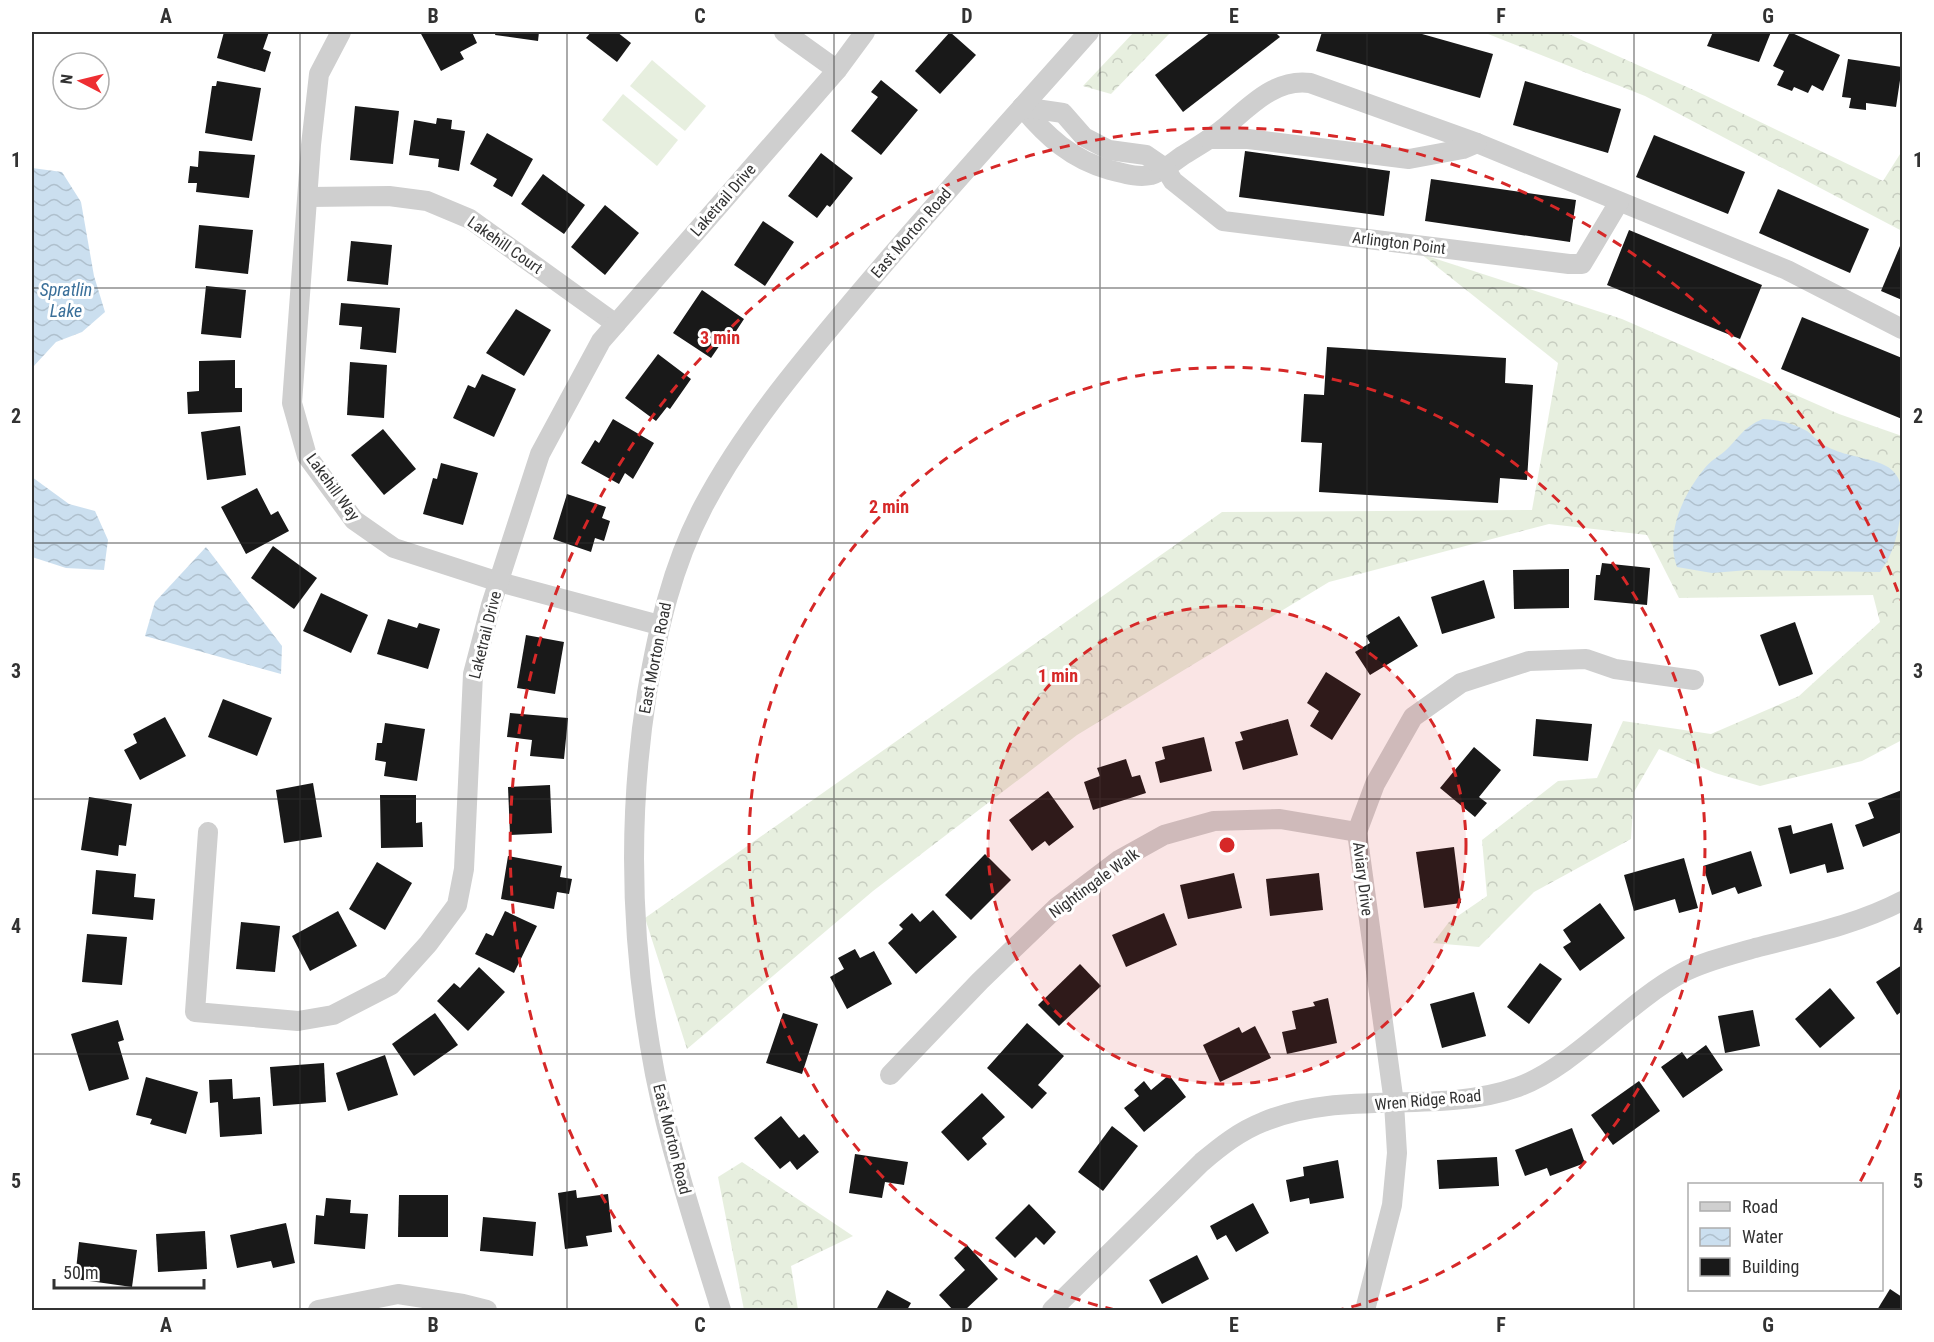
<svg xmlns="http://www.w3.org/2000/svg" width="1934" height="1342" viewBox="0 0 1934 1342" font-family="'Roboto Condensed',sans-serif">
<defs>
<pattern id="forest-crowns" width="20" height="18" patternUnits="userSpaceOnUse" patternTransform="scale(1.5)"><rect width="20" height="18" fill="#e7efdf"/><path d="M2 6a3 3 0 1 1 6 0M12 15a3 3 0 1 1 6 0" fill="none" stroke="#c7cdc0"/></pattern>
<pattern id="water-waves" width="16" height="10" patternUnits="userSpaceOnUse" patternTransform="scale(1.5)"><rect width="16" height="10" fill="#cbdfef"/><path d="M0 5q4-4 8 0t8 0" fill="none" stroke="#afc0cd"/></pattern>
</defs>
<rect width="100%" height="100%" fill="#fff"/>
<g fill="url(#forest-crowns)">
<path d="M 1134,32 L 1171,32 L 1111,94 L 1083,86 Z"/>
<path d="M 1483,32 L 1564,32 L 1698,92 L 1883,181 L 1902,151 L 1902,231 L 1645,96 Z"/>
<path d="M 1421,254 L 1622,319 L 1839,414 L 1902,436 L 1902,740 L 1862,761 L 1760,786 L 1715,773 L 1659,749 L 1634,792 L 1631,839 L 1534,892 L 1479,947 L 1433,943 L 1449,922 L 1487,896 L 1482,840 L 1558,781 L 1597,778 L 1623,721 L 1711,734 L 1799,696 L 1880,622 L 1873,595 L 1679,598 L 1647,535 L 1549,524 L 1329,582 L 1077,735 L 873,891 L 687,1049 L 645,918 L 1222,512 L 1532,510 L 1558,363 Z"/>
<path d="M 742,1162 L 853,1236 L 791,1266 L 798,1310 L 744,1310 L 718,1177 Z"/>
</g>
<g fill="#e7efdf">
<path d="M 652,60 L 706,106 L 685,131 L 630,86 Z"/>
<path d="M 623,94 L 678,140 L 657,166 L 602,120 Z"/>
</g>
<g fill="url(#water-waves)">
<path d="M 32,168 L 62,172 L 81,202 L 94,276 L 105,312 L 82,332 L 56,342 L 32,368 Z"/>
<path d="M 1763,419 C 1779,420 1793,423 1807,431 C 1813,435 1818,442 1824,445 C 1862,467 1911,449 1901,513 C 1897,536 1894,553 1880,572 L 1748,570 L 1712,573 L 1677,567 C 1665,533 1683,495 1704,469 C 1710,461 1718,457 1725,451 C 1740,437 1743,427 1763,419 Z"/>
<path d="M 32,477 L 69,504 L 95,511 L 108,540 L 104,570 L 66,568 L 32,557 Z"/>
<path d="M 206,547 L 282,646 L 281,674 L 145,636 L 155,602 Z"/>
</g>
<g fill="#191919">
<path d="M 224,32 L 269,32 L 263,49 L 271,52 L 265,72 L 217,58 Z"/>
<path d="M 420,32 L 472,32 L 477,43 L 460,52 L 464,59 L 441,71 Z"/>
<path d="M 496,32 L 539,32 L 538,41 L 495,35 Z"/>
<path d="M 591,32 L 617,32 L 631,43 L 617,62 L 586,38 Z"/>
<path d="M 950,32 L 976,55 L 940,94 L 915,71 Z"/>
<path d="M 1211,32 L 1275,32 L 1280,37 L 1183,112 L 1155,75 Z"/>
<path d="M 1322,32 L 1415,32 L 1493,54 L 1480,98 L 1316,51 Z"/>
<path d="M 1713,32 L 1771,32 L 1759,62 L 1707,46 Z"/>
<path d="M 1790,32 L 1840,55 L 1823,91 L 1812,85 L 1808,93 L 1794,87 L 1792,91 L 1777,85 L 1784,71 L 1773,66 Z"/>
<path d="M 1848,59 L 1902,67 L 1896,107 L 1866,103 L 1866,110 L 1849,108 L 1851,98 L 1842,97 Z"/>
<path d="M 881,80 L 918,110 L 881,155 L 851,131 L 878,97 L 871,92 Z"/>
<path d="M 217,81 L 261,88 L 252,141 L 205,133 L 212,86 L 216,86 Z"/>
<path d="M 1525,81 L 1621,109 L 1608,153 L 1513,125 Z"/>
<path d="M 355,106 L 399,111 L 393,164 L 350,160 Z"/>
<path d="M 437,118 L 452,120 L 451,129 L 465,131 L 459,171 L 438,167 L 439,159 L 409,155 L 414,120 L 436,124 Z"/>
<path d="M 487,133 L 533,159 L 512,197 L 493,186 L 497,179 L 470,164 Z"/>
<path d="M 1654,135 L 1745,172 L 1728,214 L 1636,177 Z"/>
<path d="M 199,151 L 255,155 L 249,198 L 196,192 L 197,183 L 188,183 L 190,166 L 198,167 Z"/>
<path d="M 1245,151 L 1390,171 L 1384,216 L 1239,197 Z"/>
<path d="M 821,153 L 853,178 L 830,207 L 827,205 L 817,218 L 788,196 Z"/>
<path d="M 543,174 L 585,205 L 564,234 L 521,204 Z"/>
<path d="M 1431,179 L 1576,200 L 1570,242 L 1425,221 Z"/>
<path d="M 1778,189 L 1869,229 L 1850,273 L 1759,233 Z"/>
<path d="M 605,205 L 639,233 L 605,275 L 571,247 Z"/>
<path d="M 763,221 L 794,242 L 765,286 L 734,265 Z"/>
<path d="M 199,225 L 253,230 L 248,274 L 195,268 Z"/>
<path d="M 1629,230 L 1762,285 L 1740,339 L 1607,285 Z"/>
<path d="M 351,241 L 392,245 L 388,285 L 347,281 Z"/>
<path d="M 1900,246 L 1902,247 L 1902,300 L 1881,291 Z"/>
<path d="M 206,286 L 246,290 L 241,338 L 201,334 Z"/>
<path d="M 702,290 L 744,319 L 727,345 L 722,342 L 711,358 L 673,333 Z"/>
<path d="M 341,303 L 400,308 L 396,353 L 360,349 L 362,327 L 339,325 Z"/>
<path d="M 516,309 L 551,330 L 524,376 L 486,353 Z"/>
<path d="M 1802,317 L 1902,358 L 1902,419 L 1781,369 Z"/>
<path d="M 1327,347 L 1506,358 L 1505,383 L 1533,385 L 1527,480 L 1500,478 L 1498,503 L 1319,492 L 1322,443 L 1301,442 L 1304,394 L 1324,395 Z"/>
<path d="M 658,354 L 691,379 L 670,409 L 667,407 L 656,421 L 625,398 Z"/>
<path d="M 235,360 L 235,388 L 242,388 L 242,412 L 188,414 L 187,392 L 199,391 L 199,361 Z"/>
<path d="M 350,362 L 387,365 L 384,418 L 347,415 Z"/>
<path d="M 482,374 L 516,389 L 494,437 L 453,418 L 468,385 L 475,388 Z"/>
<path d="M 613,419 L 654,443 L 633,479 L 625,473 L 619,484 L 581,463 L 595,440 L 599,443 Z"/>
<path d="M 240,426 L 246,475 L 207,480 L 201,432 Z"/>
<path d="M 383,429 L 416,469 L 384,495 L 351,455 Z"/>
<path d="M 441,463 L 478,473 L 463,525 L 423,514 L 433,478 L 437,479 Z"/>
<path d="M 257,488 L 271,515 L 278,511 L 289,531 L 246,554 L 221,507 Z"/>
<path d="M 567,494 L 606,507 L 602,518 L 610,521 L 604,541 L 595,538 L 591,552 L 553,539 Z"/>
<path d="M 273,546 L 317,578 L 294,609 L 251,578 Z"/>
<path d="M 1602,563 L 1650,568 L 1647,605 L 1594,600 L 1596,575 L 1600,575 Z"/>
<path d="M 1569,569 L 1569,608 L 1514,609 L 1513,570 Z"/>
<path d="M 1484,580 L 1495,618 L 1442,634 L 1431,597 Z"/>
<path d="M 321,593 L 368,615 L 351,653 L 303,631 Z"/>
<path d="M 1399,616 L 1418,646 L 1370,675 L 1355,652 L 1370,643 L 1366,636 Z"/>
<path d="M 388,619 L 417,628 L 419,623 L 440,629 L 428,669 L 377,654 Z"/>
<path d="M 1795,622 L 1813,674 L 1779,686 L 1760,635 Z"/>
<path d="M 526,635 L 564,642 L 555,694 L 517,688 Z"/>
<path d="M 1326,672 L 1361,694 L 1332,740 L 1310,726 L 1319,711 L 1307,703 Z"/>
<path d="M 223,699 L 272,718 L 257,756 L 208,737 Z"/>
<path d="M 510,713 L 568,718 L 564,759 L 530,756 L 532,740 L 507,737 Z"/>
<path d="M 165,717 L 186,756 L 140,780 L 124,750 L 137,743 L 133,734 Z"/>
<path d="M 1288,719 L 1298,755 L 1243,770 L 1235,742 L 1243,740 L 1240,732 Z"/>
<path d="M 1536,719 L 1592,724 L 1588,761 L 1533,756 Z"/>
<path d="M 385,723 L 425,729 L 417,781 L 384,776 L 386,762 L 375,760 L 377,743 L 382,743 Z"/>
<path d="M 1204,737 L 1212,771 L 1160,783 L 1155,762 L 1165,759 L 1162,747 Z"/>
<path d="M 1474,747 L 1501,770 L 1479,797 L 1487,803 L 1475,817 L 1440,788 Z"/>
<path d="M 1126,759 L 1132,777 L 1140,775 L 1146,793 L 1093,810 L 1084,782 L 1100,776 L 1097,768 Z"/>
<path d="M 313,783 L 322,837 L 284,843 L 276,790 Z"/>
<path d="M 550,785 L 552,833 L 510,835 L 508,787 Z"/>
<path d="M 1902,790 L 1902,832 L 1863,847 L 1855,825 L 1874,818 L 1868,803 Z"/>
<path d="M 1048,791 L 1074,827 L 1049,846 L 1045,841 L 1032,851 L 1009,820 Z"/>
<path d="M 380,795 L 416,795 L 416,823 L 422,822 L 423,847 L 381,848 Z"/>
<path d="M 89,797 L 132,804 L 126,846 L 119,845 L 118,856 L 81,850 Z"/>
<path d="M 1832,823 L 1844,869 L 1827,873 L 1825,864 L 1790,874 L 1778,828 L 1791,825 L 1793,834 Z"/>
<path d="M 1454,847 L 1461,903 L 1424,908 L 1416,852 Z"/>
<path d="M 1751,851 L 1762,886 L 1738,894 L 1735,887 L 1712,895 L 1703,866 Z"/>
<path d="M 985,854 L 1011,880 L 971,920 L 945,895 Z"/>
<path d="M 508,856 L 562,866 L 560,877 L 572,879 L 569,894 L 557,892 L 554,909 L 501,899 Z"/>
<path d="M 1684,858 L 1698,908 L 1679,913 L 1675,899 L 1634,911 L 1624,875 Z"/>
<path d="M 377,862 L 412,883 L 385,930 L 349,909 Z"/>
<path d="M 96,870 L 136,874 L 134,897 L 155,899 L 153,920 L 92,914 Z"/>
<path d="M 1234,873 L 1242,908 L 1188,919 L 1180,885 Z"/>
<path d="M 1319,873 L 1323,910 L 1270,916 L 1266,879 Z"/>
<path d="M 1600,903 L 1625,938 L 1580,971 L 1563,947 L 1571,942 L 1563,930 Z"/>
<path d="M 933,910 L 957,937 L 916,974 L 888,943 L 903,929 L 899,925 L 912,913 L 920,922 Z"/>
<path d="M 338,911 L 357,946 L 310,971 L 292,936 Z"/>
<path d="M 505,911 L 537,926 L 514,973 L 475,954 L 486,933 L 493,936 Z"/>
<path d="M 1164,913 L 1177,945 L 1126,967 L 1112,935 Z"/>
<path d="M 241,922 L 280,926 L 275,972 L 236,969 Z"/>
<path d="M 87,934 L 127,937 L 122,985 L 82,982 Z"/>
<path d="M 855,949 L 860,958 L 874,951 L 892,984 L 847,1009 L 830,977 L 844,969 L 838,958 Z"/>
<path d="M 1540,963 L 1562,979 L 1529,1024 L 1507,1007 Z"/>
<path d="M 1080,964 L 1101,986 L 1059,1026 L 1038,1005 Z"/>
<path d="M 1902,965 L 1902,1011 L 1897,1015 L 1876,982 Z"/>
<path d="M 479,967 L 505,992 L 468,1031 L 437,1001 L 454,983 L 460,988 Z"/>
<path d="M 1830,988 L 1855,1018 L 1820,1048 L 1795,1019 Z"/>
<path d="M 1474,992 L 1486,1036 L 1442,1048 L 1430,1004 Z"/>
<path d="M 1328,998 L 1337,1043 L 1287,1054 L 1282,1032 L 1296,1029 L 1292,1011 L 1315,1006 L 1313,1002 Z"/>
<path d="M 1753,1010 L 1760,1046 L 1725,1053 L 1718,1016 Z"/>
<path d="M 435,1013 L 458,1045 L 414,1076 L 392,1044 Z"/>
<path d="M 783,1013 L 818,1024 L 802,1074 L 766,1063 Z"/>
<path d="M 118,1020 L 124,1040 L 118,1042 L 129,1079 L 89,1091 L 71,1034 Z"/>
<path d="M 1027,1023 L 1064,1056 L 1038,1085 L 1047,1093 L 1032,1109 L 987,1068 Z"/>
<path d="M 1255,1026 L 1271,1058 L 1220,1082 L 1203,1045 L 1239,1027 L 1242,1033 Z"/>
<path d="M 1706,1045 L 1723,1070 L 1683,1098 L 1661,1067 L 1682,1052 L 1687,1059 Z"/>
<path d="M 385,1055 L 398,1095 L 348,1111 L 336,1073 Z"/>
<path d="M 324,1063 L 326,1102 L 273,1106 L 270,1067 Z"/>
<path d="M 1169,1075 L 1186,1097 L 1144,1132 L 1124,1108 L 1139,1096 L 1134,1090 L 1144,1081 L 1151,1090 Z"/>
<path d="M 146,1077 L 198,1092 L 186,1134 L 150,1124 L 152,1119 L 136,1115 Z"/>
<path d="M 232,1079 L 233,1099 L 260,1097 L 262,1134 L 220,1137 L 218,1102 L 210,1103 L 209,1080 Z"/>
<path d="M 1639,1081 L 1660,1111 L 1613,1145 L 1591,1115 Z"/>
<path d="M 982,1093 L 1005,1117 L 982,1138 L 987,1144 L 968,1161 L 941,1132 Z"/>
<path d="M 781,1116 L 799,1138 L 804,1134 L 819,1152 L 797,1170 L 790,1161 L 780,1169 L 754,1138 Z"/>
<path d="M 1112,1126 L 1138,1146 L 1103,1191 L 1078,1172 Z"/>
<path d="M 1572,1128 L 1585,1163 L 1550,1176 L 1547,1168 L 1525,1176 L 1515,1150 Z"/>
<path d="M 855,1154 L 908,1162 L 904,1185 L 885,1182 L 882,1198 L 849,1193 Z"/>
<path d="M 1497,1157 L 1499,1186 L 1439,1189 L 1437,1160 Z"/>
<path d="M 1338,1160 L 1344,1198 L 1310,1204 L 1309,1198 L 1290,1202 L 1286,1180 L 1304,1176 L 1303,1167 Z"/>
<path d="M 576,1190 L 577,1198 L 608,1194 L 612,1232 L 586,1236 L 588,1246 L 565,1249 L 558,1193 Z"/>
<path d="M 399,1195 L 448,1195 L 448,1237 L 398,1237 Z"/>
<path d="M 326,1198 L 351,1200 L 350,1213 L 368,1214 L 365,1249 L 314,1244 L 316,1215 L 324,1216 Z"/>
<path d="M 1253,1203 L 1269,1233 L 1236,1252 L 1226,1235 L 1217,1240 L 1210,1226 Z"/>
<path d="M 1029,1204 L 1056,1232 L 1044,1245 L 1036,1237 L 1015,1258 L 995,1238 Z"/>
<path d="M 483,1217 L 536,1222 L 533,1256 L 480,1251 Z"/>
<path d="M 286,1223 L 295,1263 L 273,1268 L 271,1261 L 237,1268 L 230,1235 Z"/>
<path d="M 205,1231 L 207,1269 L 158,1272 L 156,1234 Z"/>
<path d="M 79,1242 L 137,1250 L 132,1287 L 75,1279 Z"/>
<path d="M 967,1245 L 998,1279 L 965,1310 L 953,1310 L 939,1295 L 965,1270 L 954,1258 Z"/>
<path d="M 1197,1255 L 1209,1279 L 1162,1304 L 1149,1280 Z"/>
<path d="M 1890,1289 L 1902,1297 L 1902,1310 L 1877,1310 Z"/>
<path d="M 887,1290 L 911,1303 L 907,1310 L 876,1310 Z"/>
</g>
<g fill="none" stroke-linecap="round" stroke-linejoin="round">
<g stroke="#cfcfcf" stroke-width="20">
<path d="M 341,32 L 319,74 L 311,145 L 292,403 L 307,456 L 354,520 L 394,548 L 499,582 L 659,625"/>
<path d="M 784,32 L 837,70"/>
<path d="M 1022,107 C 1046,136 1072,160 1110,170 C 1123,173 1137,178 1151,175 C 1162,172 1172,163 1182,156 C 1196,147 1211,139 1224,128 C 1249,107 1275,78 1310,83 L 1477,143 L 1787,270 L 1902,329"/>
<path d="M 1022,107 L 1063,113 L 1084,137 L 1109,150 L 1146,155 L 1165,168 L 1173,181 L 1223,221 L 1569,264 L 1582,264 L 1619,202"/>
<path d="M 1209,139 L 1248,139 L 1409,159 L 1463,149 L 1477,143"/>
<path d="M 309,197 L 389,196 L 427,201 L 470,219 L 616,324"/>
<path d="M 208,832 L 195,1012 L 298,1021 L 333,1015 L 391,985 L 428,944 L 457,905 L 464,869 L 473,674 L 491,605 L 540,454 L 601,341 L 837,70 L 865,32"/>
<path d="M 890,1075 L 980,981 L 1057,907 L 1119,860 L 1164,835 L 1214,821 L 1280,819 L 1357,832"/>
<path d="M 318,1310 L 398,1294 L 463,1304 L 487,1310"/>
<path d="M 721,1310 C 697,1232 671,1154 655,1074 C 631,949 627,819 647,693 C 658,629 672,566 703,507 C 742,433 797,367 851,303 C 928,211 1009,122 1089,32"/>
<path d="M 1052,1310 L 1202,1162 C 1221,1146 1240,1131 1263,1122 C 1343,1088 1437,1116 1518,1087 C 1575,1066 1626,1003 1682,973 C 1705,961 1731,955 1755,948 C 1805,935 1856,925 1902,901"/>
<path d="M 1365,1310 L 1392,1205 L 1397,1153 L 1394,1103 L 1357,832 L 1375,784 L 1413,717 L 1461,683 L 1529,661 L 1586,659 L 1615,669 L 1694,680"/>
</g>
</g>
<path fill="none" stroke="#323232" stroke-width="1.5" stroke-opacity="0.55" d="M 300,32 L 300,1310M 567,32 L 567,1310M 834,32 L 834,1310M 1100,32 L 1100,1310M 1367,32 L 1367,1310M 1634,32 L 1634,1310M 32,288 L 1902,288M 32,543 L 1902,543M 32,799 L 1902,799M 32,1054 L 1902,1054"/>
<circle cx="1227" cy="845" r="239" fill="#d62828" fill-opacity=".12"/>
<g fill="none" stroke="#d62828" stroke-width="3" stroke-dasharray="10 8">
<circle cx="1227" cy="845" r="239"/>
<path d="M1115 1310A478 478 0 1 1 1339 1310"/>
<path d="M1901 1090A717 717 0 0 1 1860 1182M678 1306A717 717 0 1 1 1901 600"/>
</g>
<g text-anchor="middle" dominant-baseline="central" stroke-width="6" stroke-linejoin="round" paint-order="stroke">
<g font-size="16" fill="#323232" stroke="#fff">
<text transform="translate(723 200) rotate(-49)">Laketrail Drive</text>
<text transform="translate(911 233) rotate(-49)">East Morton Road</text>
<text transform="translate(1399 243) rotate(7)">Arlington Point</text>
<text transform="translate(505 245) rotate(35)">Lakehill Court</text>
<text transform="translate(333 487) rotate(54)">Lakehill Way</text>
<text transform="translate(485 635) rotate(-76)">Laketrail Drive</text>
<text transform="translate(655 658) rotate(-79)">East Morton Road</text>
<text transform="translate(1363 879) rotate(83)">Aviary Drive</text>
<text transform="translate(1094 883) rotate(-36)">Nightingale Walk</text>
<text transform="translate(1428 1100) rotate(-5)">Wren Ridge Road</text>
<text transform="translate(672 1139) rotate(76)">East Morton Road</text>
</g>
<g font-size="18" font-style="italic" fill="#3a6f99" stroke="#fff">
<text x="66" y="289">Spratlin<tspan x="66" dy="21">Lake</tspan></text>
</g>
</g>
<circle cx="1227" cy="845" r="9" fill="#d62828" stroke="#fff" stroke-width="3"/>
<g font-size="18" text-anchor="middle" font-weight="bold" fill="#d62828" stroke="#fff" stroke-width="6" stroke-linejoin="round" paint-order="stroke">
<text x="720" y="344">3 min</text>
<text x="889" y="513">2 min</text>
<text x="1058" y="682">1 min</text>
</g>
<rect width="1934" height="1342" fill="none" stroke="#ffffff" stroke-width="66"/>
<rect x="1688" y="1183" width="195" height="108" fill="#ffffff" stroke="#adadad" stroke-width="1.5"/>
<rect x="1700" y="1202" width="30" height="9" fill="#cfcfcf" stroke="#adadad" stroke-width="1.5"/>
<text x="1742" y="1213" font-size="18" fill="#323232">Road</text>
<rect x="1700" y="1228" width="30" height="18" fill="url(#water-waves)" stroke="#adadad" stroke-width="1.5"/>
<text x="1742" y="1243" font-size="18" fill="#323232">Water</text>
<rect x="1700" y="1258" width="30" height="18" fill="#191919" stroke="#adadad" stroke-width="1.5"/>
<text x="1742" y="1273" font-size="18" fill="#323232">Building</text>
<g transform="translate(81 81) rotate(277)"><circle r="28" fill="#ffffff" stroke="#adadad" stroke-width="1.5"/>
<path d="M0-4.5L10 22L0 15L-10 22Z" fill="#ee2e32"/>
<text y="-9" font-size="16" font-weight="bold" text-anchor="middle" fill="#323232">N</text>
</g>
<path d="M54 1279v9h150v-9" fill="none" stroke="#323232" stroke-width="3"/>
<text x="63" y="1279" font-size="18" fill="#323232" stroke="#ffffff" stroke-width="4.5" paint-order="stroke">50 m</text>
<rect x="33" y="33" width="1868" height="1276" fill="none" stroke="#323232" stroke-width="2"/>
<g font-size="20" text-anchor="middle" font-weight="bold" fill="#323232">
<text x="166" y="23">A</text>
<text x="433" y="23">B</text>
<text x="700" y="23">C</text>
<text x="967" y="23">D</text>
<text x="1234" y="23">E</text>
<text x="1501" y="23">F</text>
<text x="1768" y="23">G</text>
<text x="16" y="167">1</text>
<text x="1918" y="167">1</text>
<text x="16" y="423">2</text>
<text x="1918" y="423">2</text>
<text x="16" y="678">3</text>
<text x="1918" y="678">3</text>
<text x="16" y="933">4</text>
<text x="1918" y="933">4</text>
<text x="16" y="1188">5</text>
<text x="1918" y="1188">5</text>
<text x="166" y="1332">A</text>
<text x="433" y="1332">B</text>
<text x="700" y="1332">C</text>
<text x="967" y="1332">D</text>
<text x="1234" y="1332">E</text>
<text x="1501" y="1332">F</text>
<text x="1768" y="1332">G</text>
</g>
</svg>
